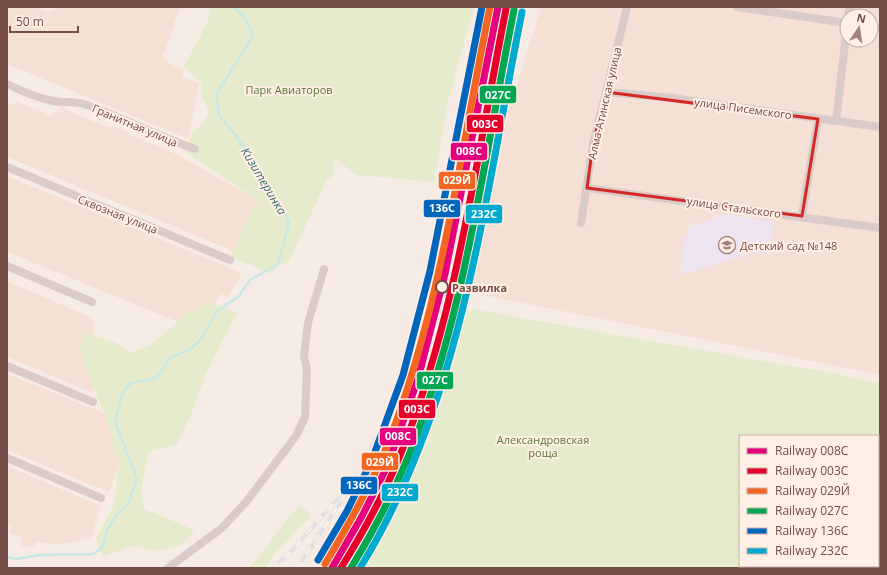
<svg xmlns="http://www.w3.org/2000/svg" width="887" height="575" viewBox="0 0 887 575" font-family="'Open Sans',sans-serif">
<rect width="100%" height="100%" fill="#f7ece5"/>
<g fill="#f5e0d6" fill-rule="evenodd">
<path d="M 7,7 L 34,7 L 47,12 L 62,7 L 180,7 L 162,59 L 183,70 L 182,77 L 199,83 L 188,139 L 7,64 Z"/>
<path d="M 541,7 L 880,7 L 880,375 L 468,292 L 507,116 ZM 847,16 L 871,16 L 871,40 L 847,40 Z"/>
<path d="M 16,101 L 34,109 L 36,107 L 50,117 L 62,106 L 76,115 L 115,129 L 116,127 L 130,132 L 130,135 L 174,153 L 258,200 L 233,251 L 7,157 L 7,102 L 15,106 Z"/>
<path d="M 7,176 L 242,273 L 228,297 L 221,294 L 198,330 L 7,252 Z"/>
<path d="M 7,281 L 93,318 L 93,393 L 7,357 Z"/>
<path d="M 7,374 L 104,413 L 119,465 L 109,492 L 7,450 Z"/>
<path d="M 7,466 L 101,506 L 91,538 L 55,545 L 36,541 L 34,547 L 20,546 L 23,537 L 10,534 L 12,525 L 7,523 Z"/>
</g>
<path fill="#eee3f0" d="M 725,214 L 774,222 L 770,254 L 753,253 L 681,275 L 683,237 L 687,238 L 688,227 Z"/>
<g fill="#e7ebce" fill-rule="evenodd">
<path d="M 210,7 L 474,7 L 448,101 L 434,182 L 357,175 L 334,158 L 333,175 L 326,181 L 289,262 L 281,264 L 271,273 L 230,257 L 258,200 L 184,151 L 193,131 L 203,124 L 209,111 L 201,96 L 202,83 L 184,66 L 208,22 Z"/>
<path d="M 209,302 L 237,313 L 206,373 L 191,415 L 177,444 L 149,452 L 141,489 L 144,509 L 195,530 L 181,546 L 159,551 L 131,546 L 102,557 L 96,539 L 114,504 L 119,465 L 104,413 L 87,372 L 80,348 L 83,332 L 115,342 L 130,353 L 151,345 L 185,315 Z"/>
<path d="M 472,309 L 843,375 L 880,384 L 880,568 L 349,568 L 402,480 L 445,344 ZM 740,436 L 878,436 L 878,566 L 740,566 Z"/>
<path d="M 301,505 L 310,514 L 308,519 L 271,558 L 267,568 L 248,568 C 268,549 280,523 301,505 Z"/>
</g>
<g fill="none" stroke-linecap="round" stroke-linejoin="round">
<path stroke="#c7e9e4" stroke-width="2.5" d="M 7,557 L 16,559 L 38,555 L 93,554 L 102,548 L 108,528 L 116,516 L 128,505 L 137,479 L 115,422 L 122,394 L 129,384 L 138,381 L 149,380 L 158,376 L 170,358 L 192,348 L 201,339 L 217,311 L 239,296 L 250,280 L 278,264 L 289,223 L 282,208 L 237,137 L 219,115 L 216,95 L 253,36 C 249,23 244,15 233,7"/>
<g stroke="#d8cbc8" stroke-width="8">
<path d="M 737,7 L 847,23"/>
<path d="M 848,16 L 850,7"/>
<path d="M 871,27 L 880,28"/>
<path d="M 7,84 C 21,91 38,98 53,101 C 63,103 74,101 84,104 C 122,117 157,136 195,149"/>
<path d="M 606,92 L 672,98 L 880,127"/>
<path d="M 836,121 L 847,26"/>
<path d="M 7,167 L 230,260"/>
<path d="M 587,188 L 880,228"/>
<path d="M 802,216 L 818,119"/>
<path d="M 581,223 L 593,144 L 627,7"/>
<path d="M 7,266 L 92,302"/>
<path d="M 7,366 L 93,402"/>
<path d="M 7,458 L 101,498"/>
<path d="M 168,568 L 222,528 L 246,502 L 296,436 L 305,417 L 307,370 L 304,356 L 308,323 L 324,269"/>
</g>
<g stroke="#e3dfe3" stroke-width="4">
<g id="rail">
<path d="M 272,568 L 290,553 L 338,498"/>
<path d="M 297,568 L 358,476 L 382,427 L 406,372 L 424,317 L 473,131"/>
</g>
</g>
<use href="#rail" stroke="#ffefe5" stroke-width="2.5" stroke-dasharray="8" stroke-linecap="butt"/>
<g stroke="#ffefe5" stroke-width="10">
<path id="rail-1" d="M 332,568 L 361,518 L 387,467 L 418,379 L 445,274 L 498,7"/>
</g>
<g stroke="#ffefe5" stroke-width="10">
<path id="rail-2" d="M 341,568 C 364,531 385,493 401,453 C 457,315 477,154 506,9"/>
</g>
<g stroke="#ffefe5" stroke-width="10">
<path id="rail-3" d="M 325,564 C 348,526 370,487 387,446 C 442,306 460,153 490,7"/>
</g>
<g stroke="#ffefe5" stroke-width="10">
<path id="rail-4" d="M 351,568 C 373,532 393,494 409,455 C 465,315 484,158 514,10"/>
</g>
<g stroke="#ffefe5" stroke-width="10">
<path id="rail-5" d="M 318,560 L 347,511 L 372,460 L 403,375 L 430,271 L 482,7"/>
</g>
<g stroke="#ffefe5" stroke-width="10">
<path id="rail-6" d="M 360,568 C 463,401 484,200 522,12"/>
</g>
<use href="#rail-1" stroke="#e5007d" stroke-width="7"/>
<use href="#rail-2" stroke="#e4002b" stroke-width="7"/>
<use href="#rail-3" stroke="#f26522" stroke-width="7"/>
<use href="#rail-4" stroke="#00a651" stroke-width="7"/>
<use href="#rail-5" stroke="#0065bd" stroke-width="7"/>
<use href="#rail-6" stroke="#00a9ce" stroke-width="7"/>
</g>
<path fill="none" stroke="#d62828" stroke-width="3" stroke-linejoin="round" d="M 606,92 L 818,119 L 802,216 L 587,188 L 593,144 Z"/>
<defs>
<g id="school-ring" transform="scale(0.9)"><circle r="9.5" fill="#ffefe5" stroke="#a2837d" stroke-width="1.5"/><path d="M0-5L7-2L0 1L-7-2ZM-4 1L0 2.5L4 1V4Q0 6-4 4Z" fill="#a2837d"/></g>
</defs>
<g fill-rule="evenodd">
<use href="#school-ring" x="727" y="245"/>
</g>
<circle fill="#ffefe5" stroke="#754b45" stroke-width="2" cx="442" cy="287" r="6"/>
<g text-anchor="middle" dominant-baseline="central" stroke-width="4" stroke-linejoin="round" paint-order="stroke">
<g font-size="11" fill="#59753a" stroke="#ffefe5">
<text x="289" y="89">Парк Авиаторов</text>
<text x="543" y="439">Александровская<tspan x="543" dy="13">роща</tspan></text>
</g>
<g font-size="11" fill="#754b45" stroke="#ffefe5">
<text transform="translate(604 103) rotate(-77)">Алма-Атинская улица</text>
<text transform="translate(743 108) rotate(8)">улица Писемского</text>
<text transform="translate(135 125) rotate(23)">Гранитная улица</text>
<text transform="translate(734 207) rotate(8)">улица Стальского</text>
<text transform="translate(118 214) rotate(22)">Сквозная улица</text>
</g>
<g font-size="11" fill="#754b45" stroke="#ffefe5" text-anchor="start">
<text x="740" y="245">Детский сад №148</text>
</g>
<g font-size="11" font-weight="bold" fill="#754b45" stroke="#ffefe5" text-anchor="start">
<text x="452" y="287">Развилка</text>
</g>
<g font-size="12" font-style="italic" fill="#357470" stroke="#ffefe5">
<text transform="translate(264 181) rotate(59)">Кизитеринка</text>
</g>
</g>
<g stroke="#ffefe5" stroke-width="1.5">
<rect x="479" y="85" width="38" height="19" rx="4" fill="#00a651"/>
<rect x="466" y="114" width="38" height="19" rx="4" fill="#e4002b"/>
<rect x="450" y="142" width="38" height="19" rx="4" fill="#e5007d"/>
<rect x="438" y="171" width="38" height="19" rx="4" fill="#f26522"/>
<rect x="423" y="199" width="38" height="19" rx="4" fill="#0065bd"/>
<rect x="465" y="204" width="38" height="20" rx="4" fill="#00a9ce"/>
<rect x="416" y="371" width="38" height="19" rx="4" fill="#00a651"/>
<rect x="398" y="399" width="38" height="20" rx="4" fill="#e4002b"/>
<rect x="379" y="427" width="38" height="19" rx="4" fill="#e5007d"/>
<rect x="361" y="452" width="38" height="19" rx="4" fill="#f26522"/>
<rect x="340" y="476" width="38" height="19" rx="4" fill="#0065bd"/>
<rect x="381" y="483" width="38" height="19" rx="4" fill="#00a9ce"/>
</g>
<g font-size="11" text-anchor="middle" font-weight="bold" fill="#fff">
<text x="498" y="99">027С</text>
<text x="485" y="128">003С</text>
<text x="469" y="155">008С</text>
<text x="457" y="184">029Й</text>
<text x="442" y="212">136С</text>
<text x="484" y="218">232C</text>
<text x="435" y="384">027С</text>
<text x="417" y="413">003С</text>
<text x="398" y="440">008С</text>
<text x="380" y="466">029Й</text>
<text x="359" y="489">136С</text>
<text x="400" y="496">232C</text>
</g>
<rect width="887" height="575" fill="none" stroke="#754b45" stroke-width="16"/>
<rect x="739" y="435" width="140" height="132" fill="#ffefe5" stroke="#c8ada5"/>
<rect x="747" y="448" width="20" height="6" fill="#e5007d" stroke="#c8ada5"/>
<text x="775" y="455" font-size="12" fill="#754b45">Railway 008С</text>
<rect x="747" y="468" width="20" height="6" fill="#e4002b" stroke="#c8ada5"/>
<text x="775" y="475" font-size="12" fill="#754b45">Railway 003С</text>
<rect x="747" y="488" width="20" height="6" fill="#f26522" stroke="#c8ada5"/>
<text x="775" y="495" font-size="12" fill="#754b45">Railway 029Й</text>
<rect x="747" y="508" width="20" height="6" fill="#00a651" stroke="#c8ada5"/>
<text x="775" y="515" font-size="12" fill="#754b45">Railway 027С</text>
<rect x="747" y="528" width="20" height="6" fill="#0065bd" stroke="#c8ada5"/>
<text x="775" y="535" font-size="12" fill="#754b45">Railway 136С</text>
<rect x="747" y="548" width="20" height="6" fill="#00a9ce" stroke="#c8ada5"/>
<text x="775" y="555" font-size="12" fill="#754b45">Railway 232C</text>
<g transform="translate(859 28) rotate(13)"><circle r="19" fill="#ffefe5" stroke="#c8ada5"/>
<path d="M0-3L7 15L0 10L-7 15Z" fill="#a2837d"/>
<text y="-6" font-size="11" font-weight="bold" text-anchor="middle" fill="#754b45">N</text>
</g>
<path d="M10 26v6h68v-6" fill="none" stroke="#754b45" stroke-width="2"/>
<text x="16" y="26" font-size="12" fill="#754b45" stroke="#ffefe5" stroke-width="3" paint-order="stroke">50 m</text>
</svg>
